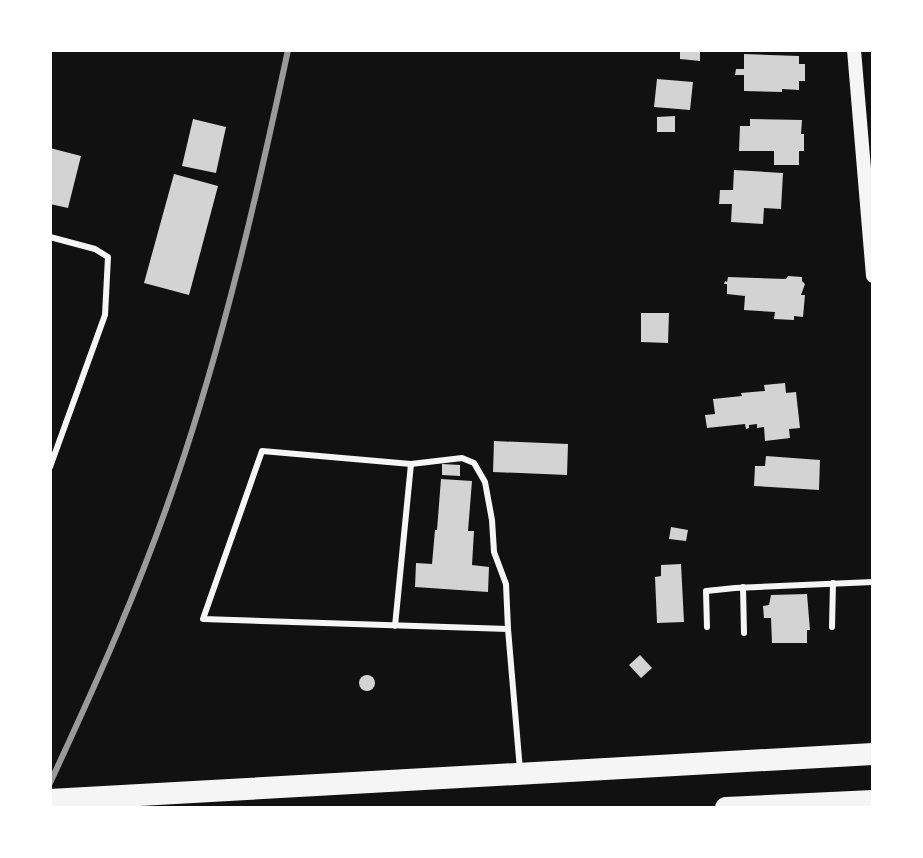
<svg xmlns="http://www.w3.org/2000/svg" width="923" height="858" viewBox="0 0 923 858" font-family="'IBM Plex Sans',sans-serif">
<rect width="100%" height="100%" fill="#111"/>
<g fill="#d3d3d3">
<path d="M 680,50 L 700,50 L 700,61 L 680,59 Z"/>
<path d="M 744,54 L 799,56 L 799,64 L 805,64 L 805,81 L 799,81 L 799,90 L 782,89 L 782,92 L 744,91 L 744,75 L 735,75 L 736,69 L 744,69 Z"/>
<path d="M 657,79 L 693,82 L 690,110 L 654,107 Z"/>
<path d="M 675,116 L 675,132 L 657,132 L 657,117 Z"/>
<path d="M 193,119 L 226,127 L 216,173 L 182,166 Z"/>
<path d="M 750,119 L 802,120 L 801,134 L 804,134 L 804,151 L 799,151 L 799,165 L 774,165 L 774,151 L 739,151 L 740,126 L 750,126 Z"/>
<path d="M 50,148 L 81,156 L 68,208 L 50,204 Z"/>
<path d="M 734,170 L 783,173 L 781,209 L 764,208 L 763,224 L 731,222 L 732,204 L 719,204 L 720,190 L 733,190 Z"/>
<path d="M 174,174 L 218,186 L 189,295 L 144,283 Z"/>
<path d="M 788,276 L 802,277 L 802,281 L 805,284 L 801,295 L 805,295 L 803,317 L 794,316 L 794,320 L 774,319 L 775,312 L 744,310 L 745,296 L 727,294 L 727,284 L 724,284 L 725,281 L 727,282 L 728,277 L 786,279 Z"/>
<path d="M 641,313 L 669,313 L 668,343 L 641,342 Z"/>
<path d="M 785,383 L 786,393 L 796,392 L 800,428 L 789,429 L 790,438 L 765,441 L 764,427 L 757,428 L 757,424 L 749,425 L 749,428 L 746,429 L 745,424 L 707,428 L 705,415 L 715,414 L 713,399 L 742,396 L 741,393 L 765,391 L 764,385 Z"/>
<path d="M 494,441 L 568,444 L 567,475 L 493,472 Z"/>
<path d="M 766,456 L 820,460 L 819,490 L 754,486 L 755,466 L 765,466 Z"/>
<path d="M 442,464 L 460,465 L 460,476 L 442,475 Z"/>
<path d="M 441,479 L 472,481 L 468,531 L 474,531 L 472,565 L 489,567 L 488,592 L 415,587 L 416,563 L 432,564 L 435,530 L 437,530 Z"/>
<path d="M 671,527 L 688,530 L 686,541 L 669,539 Z"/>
<path d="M 681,564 L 684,622 L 657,623 L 655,577 L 661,576 L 661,565 Z"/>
<path d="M 807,594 L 810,630 L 807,630 L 807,643 L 772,643 L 771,618 L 764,618 L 763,606 L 769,605 L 771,595 Z"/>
<path d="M 640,655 L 652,668 L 641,678 L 629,665 Z"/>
<circle cx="367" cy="683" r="8"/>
</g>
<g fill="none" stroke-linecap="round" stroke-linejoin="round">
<g stroke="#f5f5f5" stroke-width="6">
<path d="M 50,237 L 95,249 L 108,257 L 105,315 L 50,467"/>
<path d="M 411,464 L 462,458 L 474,463 L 485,482 L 492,520 L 494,552 L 506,584 L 508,629"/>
<path d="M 743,587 L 744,633"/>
<path d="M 395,626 L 411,464 L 262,451 L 203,619 L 508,629 L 520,770"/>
<path d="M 707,627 L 706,591 L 735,588 L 873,582"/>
<path d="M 832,627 L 833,583"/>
</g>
<path stroke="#f5f5f5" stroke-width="14" d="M 854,50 L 873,276"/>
<g stroke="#f5f5f5" stroke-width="22">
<path d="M 50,800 L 873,754"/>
<path d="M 726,808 L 873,801"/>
</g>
<path stroke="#9a9a9a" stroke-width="6" d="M 50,783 C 96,684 141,584 176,480 C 224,339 257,195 288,50"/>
</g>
<rect width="923" height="858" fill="none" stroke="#ffffff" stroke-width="104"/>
</svg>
